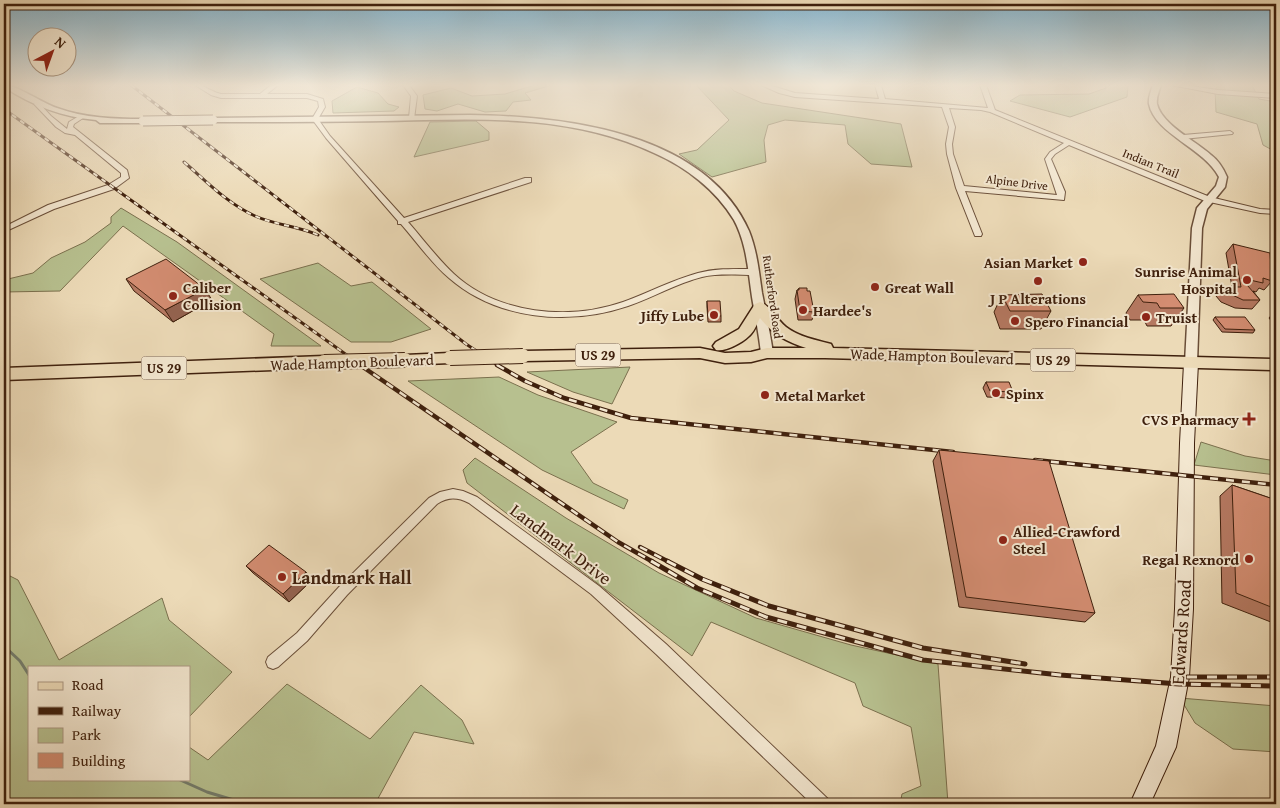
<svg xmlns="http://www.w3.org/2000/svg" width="1280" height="808" viewBox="0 0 1280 808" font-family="'Gentium Book Plus',serif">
<rect width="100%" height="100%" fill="#ecdab7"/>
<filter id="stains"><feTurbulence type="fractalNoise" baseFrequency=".004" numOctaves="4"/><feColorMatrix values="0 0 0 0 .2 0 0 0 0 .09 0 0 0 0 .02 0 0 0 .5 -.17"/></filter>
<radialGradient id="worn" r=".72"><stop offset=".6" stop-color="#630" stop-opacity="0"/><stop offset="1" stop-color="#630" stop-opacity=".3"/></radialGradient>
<g fill="#b7c08f" stroke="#7b704e">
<path d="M 535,85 L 552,85 L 525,93 L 531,100 L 513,102 L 506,111 L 485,112 L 458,104 L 437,111 L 425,109 L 423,95 L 451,88 L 472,96 L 505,94 Z"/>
<path d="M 696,85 L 728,85 L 734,91 L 762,103 L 901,124 L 912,167 L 871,164 L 848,144 L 845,125 L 785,120 L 768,125 L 764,140 L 766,162 L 712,177 L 679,154 L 697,150 L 729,120 Z"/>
<path d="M 1104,85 L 1128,85 L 1127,97 L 1070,117 L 1010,101 L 1020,95 L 1089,94 L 1106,88 Z"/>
<path d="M 1219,85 L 1252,85 L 1259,99 L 1276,102 L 1276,152 L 1263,145 L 1257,124 L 1216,112 L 1215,89 Z"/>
<path d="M 357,87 L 378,93 L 388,104 L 399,107 L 394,111 L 333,113 L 332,101 Z"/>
<path d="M 476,121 L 489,132 L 489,140 L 414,157 L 430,122 Z"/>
<path d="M 121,208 L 177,242 L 321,346 L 271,346 L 274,334 L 123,226 L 60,291 L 4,292 L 4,280 L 33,273 L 51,258 L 85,242 L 111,223 L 111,217 Z"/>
<path d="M 318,263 L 351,286 L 372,282 L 431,329 L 391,342 L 351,342 L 260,279 Z"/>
<path d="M 630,367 L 612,404 L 573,392 L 527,372 Z"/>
<path d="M 499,377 L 538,395 L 617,422 L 571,452 L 593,483 L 628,500 L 624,509 L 542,470 L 408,381 Z"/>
<path d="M 1201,442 L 1245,456 L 1276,461 L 1276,475 L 1194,465 Z"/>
<path d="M 475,458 L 566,518 L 659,573 L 756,618 L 851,645 L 938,664 L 948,804 L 900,804 L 902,794 L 921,786 L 911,727 L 863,706 L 855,683 L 711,622 L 692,656 L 467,483 L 463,470 Z"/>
<path d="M 4,573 L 18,580 L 59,660 L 162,598 L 169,620 L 232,672 L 189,717 L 189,667 L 29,667 L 29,779 L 189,779 L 189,747 L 208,760 L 287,684 L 370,739 L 421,685 L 462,720 L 474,744 L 414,732 L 375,804 L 4,804 Z"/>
<path d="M 1180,698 L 1276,706 L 1276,752 L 1233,749 L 1195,723 Z"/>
</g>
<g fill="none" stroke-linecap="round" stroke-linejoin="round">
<g stroke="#757d6c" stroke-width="3">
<path d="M 4,646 L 20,661 L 29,675"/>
<path d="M 178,779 L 207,792 L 247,804"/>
</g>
<g stroke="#6a4e38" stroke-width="2">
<g id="minor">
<path d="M 195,85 C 205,85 211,92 221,94 L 260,94 L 271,85 L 278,85 L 267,94 L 307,94 L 323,99 L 325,107 L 318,119 L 330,136 L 404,218 L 525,178 L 531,178 L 531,182 L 408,222 C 423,239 437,258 454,274 C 497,314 569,321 623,302 C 648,293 672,280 698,273 C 716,268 736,269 755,269 L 759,272 L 755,275 C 738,275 719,273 702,277 C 677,283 652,298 628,306 C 569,326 497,320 449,278 C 432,264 416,241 401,224 L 398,224 L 398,221 L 326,138 L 312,119 L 319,107 L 318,101 L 307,98 L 221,98 L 211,95 Z"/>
<path d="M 403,85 L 409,85 L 417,96 L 414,119 L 409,118 L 411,96 Z"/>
<path d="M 761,85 L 769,85 L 795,93 L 879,99 L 875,85 L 881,85 L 885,99 L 988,108 L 980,85 L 986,85 L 995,110 L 1210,197 L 1260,209 L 1276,210 L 1276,214 L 1260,213 L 1205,201 L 1069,145 L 1055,154 L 1051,159 L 1065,192 L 1064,200 L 965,191 L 982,234 L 981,236 L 975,236 L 956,188 L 947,154 L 946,144 L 949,127 L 942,107 L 795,97 L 779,93 ZM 949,108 L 981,110 L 990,112 L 1064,143 L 1050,152 L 1045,159 L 1057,195 L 964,186 L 953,154 L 952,144 L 955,127 Z"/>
<path d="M 1171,85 L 1184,85 L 1218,90 L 1276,94 L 1276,98 L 1218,94 Z"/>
<path d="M 35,103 L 39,103 L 51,116 L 67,129 L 69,122 L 79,116 L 83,116 L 83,118 L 74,124 L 73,127 L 127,170 L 129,178 L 114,189 L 54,209 L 4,232 L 4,227 L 48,205 L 108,185 L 121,177 L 121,173 L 75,135 L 65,133 L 56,127 L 34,104 Z"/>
<path d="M 1230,131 L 1233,133 L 1232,134 L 1183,139 L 1180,137 L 1183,135 Z"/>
<path d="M 453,489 L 463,491 L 477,497 L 599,586 L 666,644 L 828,799 L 830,804 L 812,804 L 656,654 L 591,594 L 469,503 C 457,497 448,497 437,504 L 347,595 L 307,641 L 278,667 L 273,669 L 268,667 L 266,662 L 268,657 L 297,633 L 339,587 L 429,498 L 440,492 Z"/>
</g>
</g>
<g stroke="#6a4e38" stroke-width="3">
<g id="tertiary">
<path d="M 4,85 C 17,85 42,103 57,108 C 84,118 115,119 143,119 L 147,121 L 143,123 L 100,123 L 96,120 C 62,117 33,106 4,87 Z"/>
<path d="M 1153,85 L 1161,85 C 1159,91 1156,98 1157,104 C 1162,125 1196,141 1211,155 C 1219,161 1223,168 1227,177 L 1225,187 L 1207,209 L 1202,228 L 1197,363 L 1191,367 L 1185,363 L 1192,228 L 1197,208 L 1216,186 L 1219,177 C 1204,148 1155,134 1149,104 C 1148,98 1151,91 1153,85 Z"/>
<path d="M 470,115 C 564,116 705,132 749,231 C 757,251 759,272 762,293 C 766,313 770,333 773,353 L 771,356 L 767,357 L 761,353 C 759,334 755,316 752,297 C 748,271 747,244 734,220 C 716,190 686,167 654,153 C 569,113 475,119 383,121 C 326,122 270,122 213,122 L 209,120 L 213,118 Z"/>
</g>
</g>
<g stroke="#3f200d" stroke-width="2">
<path id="secondary" d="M 1191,358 L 1196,360 L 1198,363 L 1194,443 L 1193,609 L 1189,677 L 1176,747 L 1150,804 L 1130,804 L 1156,746 L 1171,677 L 1175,609 L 1180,443 L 1184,363 L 1186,360 Z"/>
</g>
<g stroke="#3f200d" stroke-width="3">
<g id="primary">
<path d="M 760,302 C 770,305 777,320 786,327 C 799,337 816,340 831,344 L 833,348 L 1276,359 L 1276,370 L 825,358 L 767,358 L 751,362 L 725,363 L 700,358 L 523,361 L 518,360 L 515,356 L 518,352 L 523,351 L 700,348 L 725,353 L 751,352 L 767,348 L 806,348 C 787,342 772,334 760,318 C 757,324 754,332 749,336 C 742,343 725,352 716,350 L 713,346 L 716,342 L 739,329 L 755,304 Z"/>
<path d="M 450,353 L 455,354 L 458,358 L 455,362 L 450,363 L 405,365 L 400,364 L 397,360 L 400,356 L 405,355 Z"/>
<path d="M 324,356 L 329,358 L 332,362 L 329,366 L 324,368 L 4,380 L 4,368 Z"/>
</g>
</g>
<use href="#minor" fill="#f3e7d0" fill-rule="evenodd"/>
<use href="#tertiary" fill="#f3e7d0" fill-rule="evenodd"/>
<use href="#secondary" fill="#f3e7d0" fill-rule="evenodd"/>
<use href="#primary" fill="#ecdab7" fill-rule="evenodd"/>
<g stroke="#3f200d" stroke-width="3">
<g id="rail-far2">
<path d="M 131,85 L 466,344 L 499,366"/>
<path d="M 4,109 L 362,366"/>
<path d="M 184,162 C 206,181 228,204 255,216 C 275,225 298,226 318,235"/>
</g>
</g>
<g stroke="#3f200d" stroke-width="4.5">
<g id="rail-far1">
<path d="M 360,365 L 618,542 L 653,562"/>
<path d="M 497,365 L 525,381 L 564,398 L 631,418 L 953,452"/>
<path d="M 1035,460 L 1276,485"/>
<path d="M 640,547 L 669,562"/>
</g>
</g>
<g stroke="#3f200d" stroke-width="5">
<g id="rail">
<path d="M 651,561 L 697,588 L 766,617 L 923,660 L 1060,675 L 1179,684 L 1276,686"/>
<path d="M 667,561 L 702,579 L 769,606 L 923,648 L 1025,664"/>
<path d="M 1187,677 L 1276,677"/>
</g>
</g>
<use href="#rail-far2" stroke="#f3e7d0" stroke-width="2" stroke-dasharray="5" stroke-linecap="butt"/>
<use href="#rail-far1" stroke="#f3e7d0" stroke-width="2.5" stroke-dasharray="8" stroke-linecap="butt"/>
<use href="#rail" stroke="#f3e7d0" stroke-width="3" stroke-dasharray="10" stroke-linecap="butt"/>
<g stroke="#6a4e38" stroke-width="11" stroke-linecap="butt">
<path id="tertiary-bridge" d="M 143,121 L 213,120"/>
</g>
<g stroke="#3f200d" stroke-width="16" stroke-linecap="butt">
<g id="primary-bridge">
<path d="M 450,358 L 523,356"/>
<path d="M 324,362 L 405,360"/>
</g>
</g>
<use href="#tertiary-bridge" stroke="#f3e7d0" stroke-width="9"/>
<use href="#primary-bridge" stroke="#ecdab7" stroke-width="14"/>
</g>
<g fill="#b67962" stroke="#3f200d">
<path d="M 1233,244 L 1272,281 L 1264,290 L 1259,288 L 1256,292 L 1253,291 L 1260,300 L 1252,309 L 1235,308 L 1221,302 L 1216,296 L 1223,287 L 1232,287 L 1226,253 Z"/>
<path d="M 126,279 L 212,300 L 173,322 L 134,291 Z"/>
<path d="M 799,288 L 814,312 L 812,320 L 798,320 L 795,299 L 797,290 L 798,290 Z"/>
<path d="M 1002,295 L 1051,311 L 1041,329 L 1000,329 L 994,312 Z"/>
<path d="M 1138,295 L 1184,308 L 1171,326 L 1147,326 L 1144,320 L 1130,320 L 1126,313 Z"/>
<path d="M 707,301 L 721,316 L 721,322 L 708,322 L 707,307 Z"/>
<path d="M 1274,312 L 1276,312 L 1276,327 L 1269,318 Z"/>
<path d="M 1215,317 L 1255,330 L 1253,333 L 1222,332 L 1213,320 Z"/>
<path d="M 986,382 L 1013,392 L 1009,398 L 987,397 L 983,388 Z"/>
<path d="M 939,450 L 1095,613 L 1085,622 L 959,607 L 933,461 Z"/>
<path d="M 1232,485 L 1276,500 L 1276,624 L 1222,603 L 1220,496 Z"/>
<path d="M 246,566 L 312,580 L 289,602 L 253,573 Z"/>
</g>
<g fill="#946350" stroke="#3f200d">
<path d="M 205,289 L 212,300 L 173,322 L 165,310 Z"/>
<path d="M 306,572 L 312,580 L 289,602 L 283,594 Z"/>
</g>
<g fill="#d48d72" stroke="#3f200d">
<path d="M 1233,244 L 1270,253 L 1272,281 L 1263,278 L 1263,283 L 1241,278 L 1260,300 L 1243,300 L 1228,293 L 1223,287 L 1241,287 Z"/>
<path d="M 166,259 L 205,289 L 165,310 L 126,279 Z"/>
<path d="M 799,288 L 807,288 L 807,291 L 810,291 L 814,312 L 800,311 L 797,290 L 799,290 Z"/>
<path d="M 1042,294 L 1051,311 L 1010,311 L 1002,295 Z"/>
<path d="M 1174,294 L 1184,308 L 1160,308 L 1157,303 L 1143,302 L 1138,295 Z"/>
<path d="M 707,301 L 720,301 L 721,316 L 708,316 Z"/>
<path d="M 1215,317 L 1245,317 L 1255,330 L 1225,329 Z"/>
<path d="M 986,382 L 1009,382 L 1013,392 L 990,391 Z"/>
<path d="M 939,450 L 1049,461 L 1095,613 L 966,597 Z"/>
<path d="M 1232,485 L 1276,500 L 1276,609 L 1236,593 Z"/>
<path d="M 269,545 L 306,572 L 283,594 L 246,566 Z"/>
</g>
<linearGradient id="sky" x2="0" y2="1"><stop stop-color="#88b7d0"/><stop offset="0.43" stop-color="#f6eedf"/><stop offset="1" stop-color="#f6eedf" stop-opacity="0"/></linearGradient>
<rect width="1280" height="198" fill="url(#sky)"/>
<g fill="#8f2418" stroke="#f3e7d0" stroke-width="2">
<circle cx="1083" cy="262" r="5"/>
<circle cx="1247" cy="280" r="5"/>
<circle cx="1038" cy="281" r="5"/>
<circle cx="875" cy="287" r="5"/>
<circle cx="173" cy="296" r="5"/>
<circle cx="803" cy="310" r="5"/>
<circle cx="714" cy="315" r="5"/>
<circle cx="1146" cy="317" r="5"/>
<circle cx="1015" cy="321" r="5"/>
<circle cx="996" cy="393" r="5"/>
<circle cx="765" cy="395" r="5"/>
<path d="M1246.5 411.5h5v5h5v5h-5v5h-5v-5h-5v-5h5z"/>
<circle cx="1003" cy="540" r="5"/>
<circle cx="1249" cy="559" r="5"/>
<circle cx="282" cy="577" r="5"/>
</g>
<g text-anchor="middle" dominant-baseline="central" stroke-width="4" stroke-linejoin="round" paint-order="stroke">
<g font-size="12" fill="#3f200d" stroke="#f3e7d0">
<text transform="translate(1151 163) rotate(22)">Indian Trail</text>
<text transform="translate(1017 182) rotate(7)">Alpine Drive</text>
<text transform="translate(773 297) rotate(82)">Rutherford Road</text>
</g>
<g fill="#f3e7d0" stroke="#755c48" stroke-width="1">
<rect x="575.5" y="343.5" width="45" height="23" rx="4"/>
<rect x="1030.5" y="348.5" width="45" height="23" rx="4"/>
<rect x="141.5" y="356.5" width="45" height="23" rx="4"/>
</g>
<g font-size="14" font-weight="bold" fill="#3f200d">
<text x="598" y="355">US 29</text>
<text x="1053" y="360">US 29</text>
<text x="164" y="368">US 29</text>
</g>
<g font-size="15" font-weight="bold" fill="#3f200d" stroke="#f3e7d0" text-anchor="start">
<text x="1073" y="262" text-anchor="end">Asian Market</text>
<text x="1237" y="271" text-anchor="end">Sunrise Animal<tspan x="1237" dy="17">Hospital</tspan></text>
<text x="183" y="287">Caliber<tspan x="183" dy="17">Collision</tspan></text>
<text x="885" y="287">Great Wall</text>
<text x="1038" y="298" text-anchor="middle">J P Alterations</text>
<text x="813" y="310">Hardee's</text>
<text x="704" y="315" text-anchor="end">Jiffy Lube</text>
<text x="1156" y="317">Truist</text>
<text x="1025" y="321">Spero Financial</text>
<text x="1006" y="393">Spinx</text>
<text x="775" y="395">Metal Market</text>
<text x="1239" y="419" text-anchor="end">CVS Pharmacy</text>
<text x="1013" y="531">Allied-Crawford<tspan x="1013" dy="17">Steel</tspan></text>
<text x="1239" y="559" text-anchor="end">Regal Rexnord</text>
</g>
<g font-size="15" fill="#3f200d" stroke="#f3e7d0">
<text transform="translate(932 356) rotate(2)">Wade Hampton Boulevard</text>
<text transform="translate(352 362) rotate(-2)">Wade Hampton Boulevard</text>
</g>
<g font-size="18" fill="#3f200d" stroke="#f3e7d0">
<text transform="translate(561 544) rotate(37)">Landmark Drive</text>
<text transform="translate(1181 632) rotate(-86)">Edwards Road</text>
</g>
<g font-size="18" font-weight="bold" fill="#3f200d" stroke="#f3e7d0" text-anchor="start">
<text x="292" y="577">Landmark Hall</text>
</g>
</g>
<rect width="1280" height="808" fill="none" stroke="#ecdab7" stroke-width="20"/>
<rect x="5" y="5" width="1270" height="798" fill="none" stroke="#3f200d" stroke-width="2.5"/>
<rect x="10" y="10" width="1260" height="788" fill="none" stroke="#3f200d"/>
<rect x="28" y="666" width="162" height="115" fill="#f3e7d0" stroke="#ab9782"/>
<rect x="38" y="682" width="25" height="8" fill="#ecdab7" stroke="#ab9782"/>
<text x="72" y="690" font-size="15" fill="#3f200d">Road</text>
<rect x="38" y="707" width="25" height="8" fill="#3f200d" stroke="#ab9782"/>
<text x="72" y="716" font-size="15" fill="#3f200d">Railway</text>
<rect x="38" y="728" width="25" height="15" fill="#b7c08f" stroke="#ab9782"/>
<text x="72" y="740" font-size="15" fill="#3f200d">Park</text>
<rect x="38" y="753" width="25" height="15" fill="#d48d72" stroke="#ab9782"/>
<text x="72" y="766" font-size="15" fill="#3f200d">Building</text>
<g transform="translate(52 52) rotate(41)"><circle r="24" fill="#f3e7d0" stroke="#ab9782"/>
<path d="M0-4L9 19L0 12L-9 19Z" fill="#8f2418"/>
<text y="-8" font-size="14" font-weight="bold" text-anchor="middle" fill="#3f200d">N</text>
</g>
<rect width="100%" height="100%" filter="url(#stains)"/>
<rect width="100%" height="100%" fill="url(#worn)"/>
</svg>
